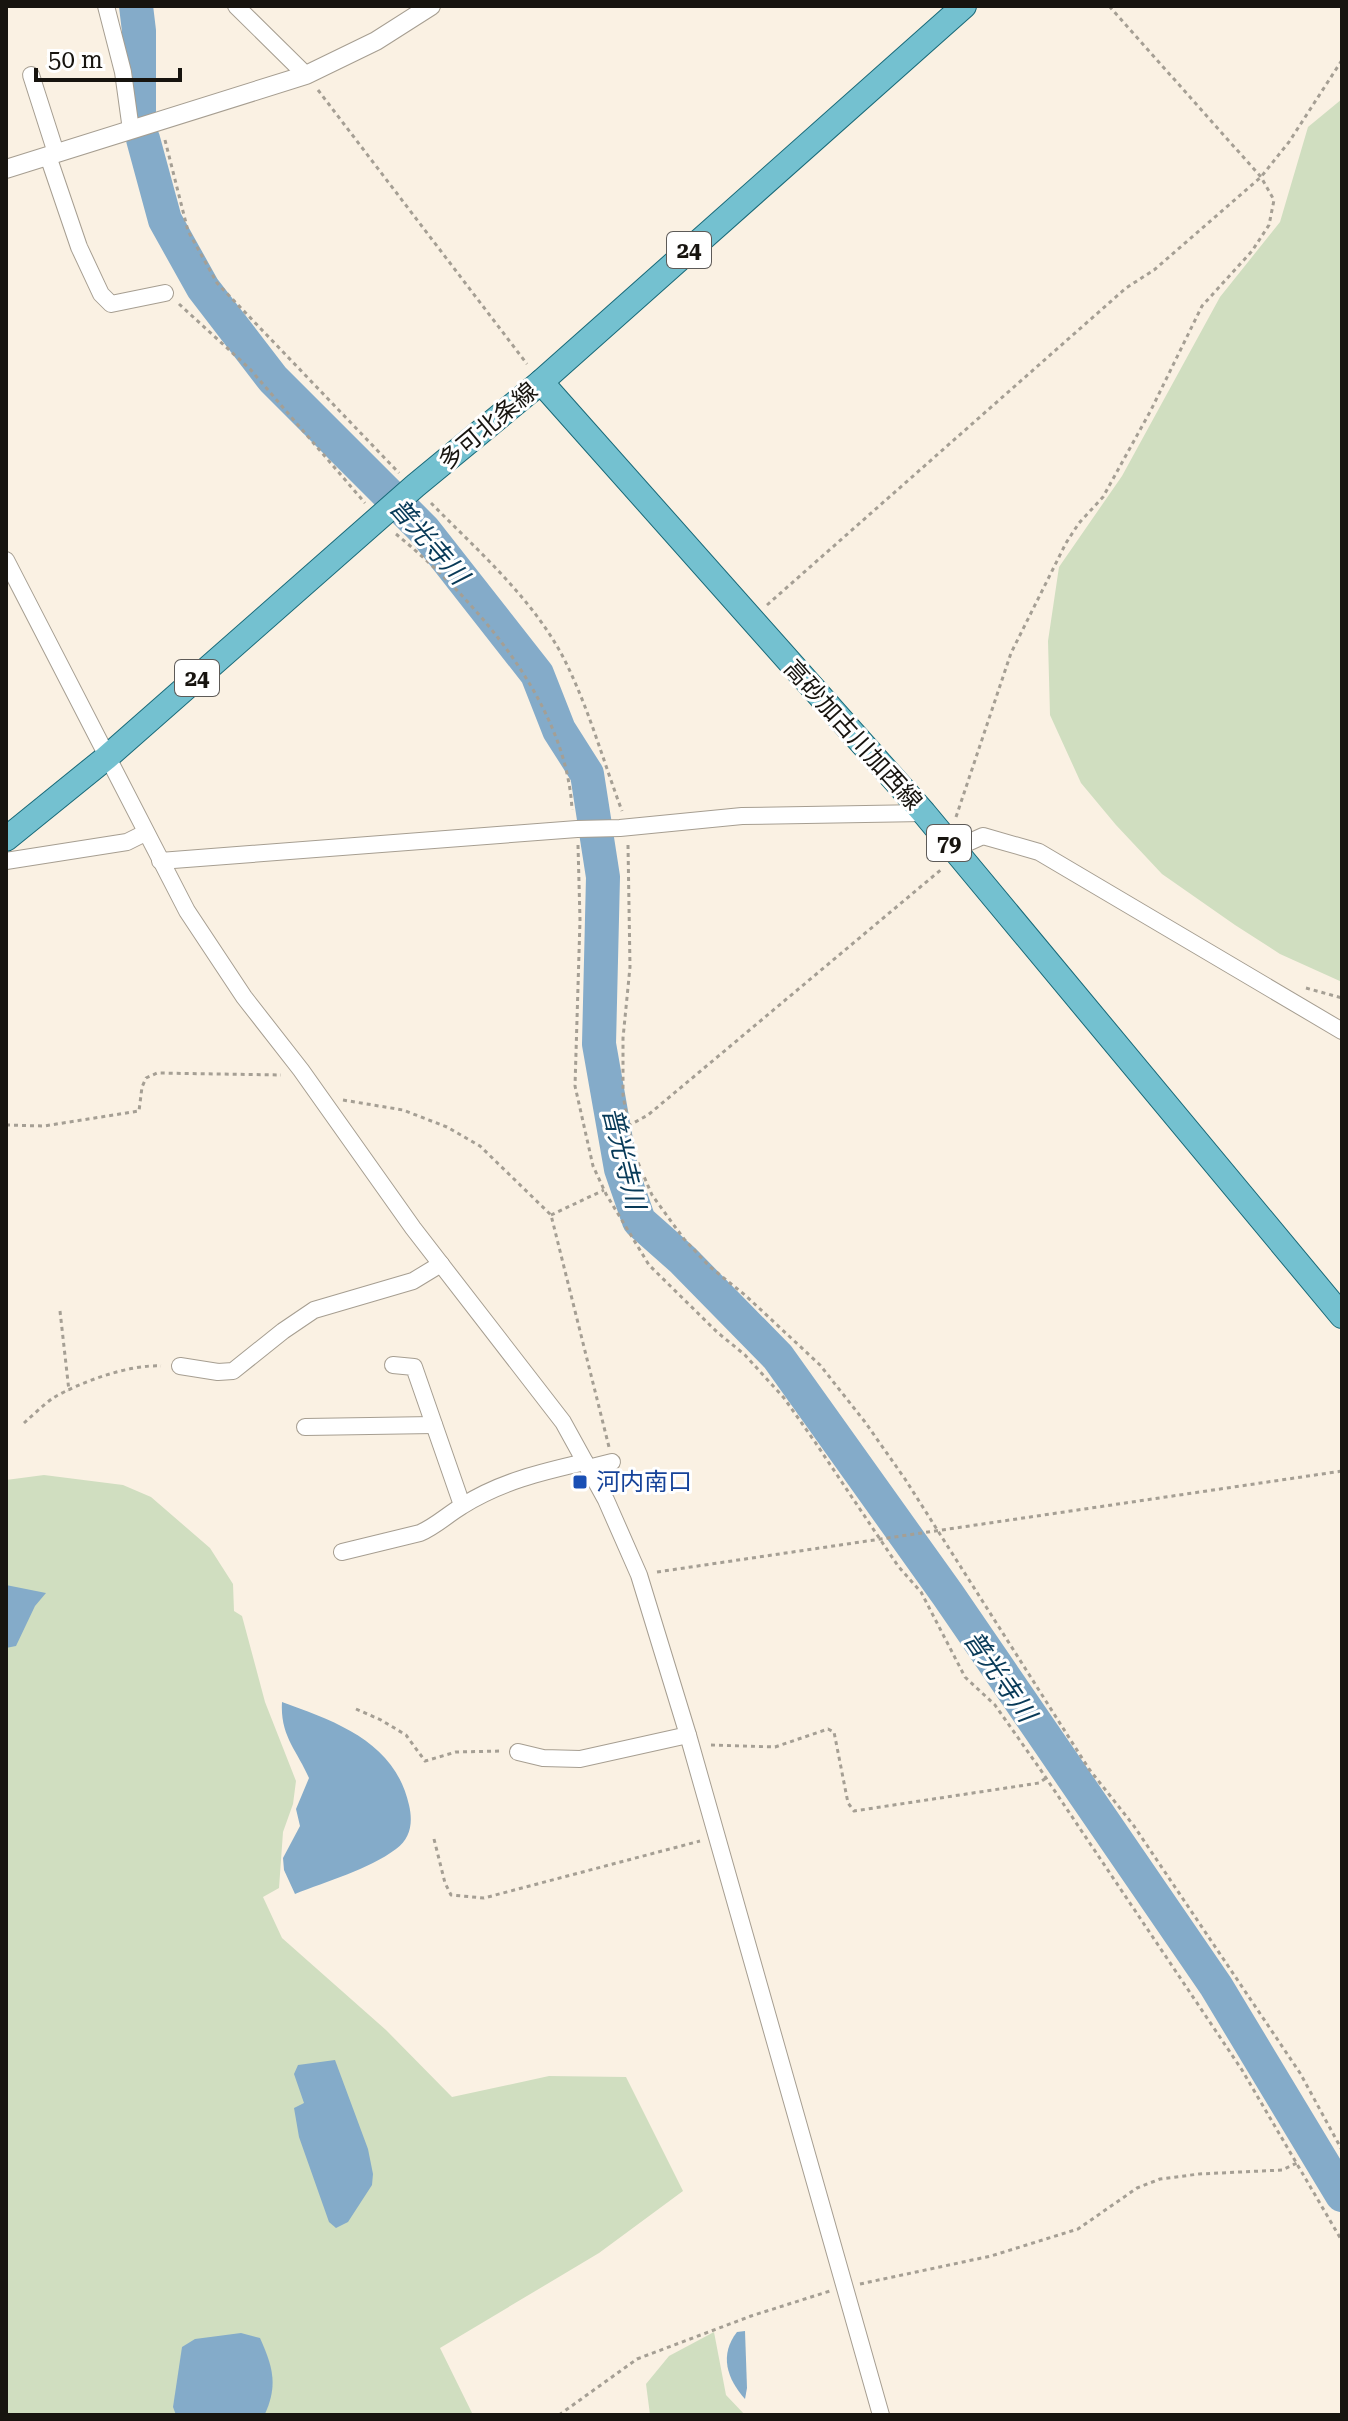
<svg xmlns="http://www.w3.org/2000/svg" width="1348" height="2421" viewBox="0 0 1348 2421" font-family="'Roboto Serif','Noto Sans JP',serif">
<rect width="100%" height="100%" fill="#faf1e3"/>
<g fill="#d0dec0">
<path d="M 1342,99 L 1342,982 L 1280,954 L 1235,925 L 1162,874 L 1116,825 L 1081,783 L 1050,715 L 1048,641 L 1059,567 L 1122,476 L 1220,297 L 1280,222 L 1308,127 Z"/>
<path d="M 44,1475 L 123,1485 L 151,1497 L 210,1548 L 233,1584 L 234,1611 L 242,1616 L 265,1702 L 296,1781 L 293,1804 L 283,1832 L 279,1888 L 263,1897 L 282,1938 L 386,2030 L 452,2097 L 549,2076 L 626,2077 L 683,2191 L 599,2253 L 440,2348 L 473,2415 L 6,2415 L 6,1480 Z"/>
<path d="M 714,2332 L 726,2395 L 745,2415 L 650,2415 L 646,2384 L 669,2356 Z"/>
</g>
<g fill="#84abc9">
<path d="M 6,1585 L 46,1593 L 35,1606 L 16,1646 L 6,1648 Z"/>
<path d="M 282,1702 C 337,1722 395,1742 409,1805 C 413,1822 411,1838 396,1849 C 368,1870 327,1881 295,1894 L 284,1870 L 283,1858 L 300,1826 L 296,1809 L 309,1778 C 297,1750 280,1736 282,1702 Z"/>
<path d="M 335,2060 L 368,2149 L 373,2174 L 372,2185 L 348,2222 L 336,2228 L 329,2222 L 299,2137 L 294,2108 L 304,2103 L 294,2074 L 298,2065 Z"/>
<path d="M 745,2331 L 747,2388 L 745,2399 C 727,2379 719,2355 737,2332 Z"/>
<path d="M 241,2333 L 260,2338 C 273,2367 278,2385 265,2414 L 176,2415 L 173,2407 L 182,2347 L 195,2339 Z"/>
</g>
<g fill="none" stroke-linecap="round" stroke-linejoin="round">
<g stroke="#84abc9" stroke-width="34">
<path d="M 136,6 L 139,31 L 139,115"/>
<path d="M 143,139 L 165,220 L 203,288 L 273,379 L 424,530 L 537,674 L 559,730 L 587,774 L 603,877 L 599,1044 L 621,1169 L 639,1221 L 683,1260 L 778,1357 L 948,1595 L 1216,1986 L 1342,2195"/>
</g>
<g stroke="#a69e91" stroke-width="18">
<g id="minor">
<path d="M 106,6 L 123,72 L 131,130"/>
<path d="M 236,6 L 306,75"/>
<path d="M 31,75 L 56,153"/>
<path d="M 48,156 L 79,247 L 101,294 L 111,304 L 165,293"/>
<path d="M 6,560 L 187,911 L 244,997 L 301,1070 L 413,1228 L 563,1422 L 606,1500 L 639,1575 L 688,1735 L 881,2415"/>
<path d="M 954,849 L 983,836 L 1039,852 L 1342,1031"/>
<path d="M 6,861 L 127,842 L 145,833"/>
<path d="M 160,861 L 577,829 L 620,828 L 742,816 L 924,813"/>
<path d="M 393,1365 L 414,1367 L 462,1505"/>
<path d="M 180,1366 L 218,1372 L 233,1371 L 283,1331 L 314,1310 L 413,1281 L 441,1264"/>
<path d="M 305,1427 L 434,1425"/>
<path d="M 588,1468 L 612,1462"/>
<path d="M 342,1552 L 420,1533 C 436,1526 447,1515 462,1506 C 500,1482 541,1472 585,1462"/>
<path d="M 518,1752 L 543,1758 L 580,1759 L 688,1735"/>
</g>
</g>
<g stroke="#a69e91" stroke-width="20">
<path id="tertiary" d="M 6,169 L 306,75 L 376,41 L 431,6"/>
</g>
<g stroke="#186978" stroke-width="26">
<g id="primary">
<path d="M 541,382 L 924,813 L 1342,1316"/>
<path d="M 6,839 L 106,758 L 415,486 L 541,382 L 964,6"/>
</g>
</g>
<g stroke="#a59f94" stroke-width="3" stroke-dasharray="4 4" stroke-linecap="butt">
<path d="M 318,90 L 527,364"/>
<path d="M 165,140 L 188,231 L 217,283 L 399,473"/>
<path d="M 179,304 L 250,369 L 365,503"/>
<path d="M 431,503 C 480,553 538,603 568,667 C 590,713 604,763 622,811"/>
<path d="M 396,534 C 474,598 567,703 572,810"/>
<path d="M 767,605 L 1126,288 L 1154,270 L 1261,177 L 1289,142 L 1342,60"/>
<path d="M 956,817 L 1011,653 L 1066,543 L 1079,523 L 1103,497 L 1151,410 L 1202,306 L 1252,251 L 1269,225 L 1274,200 L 1261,177 L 1109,6"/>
<path d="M 578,845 L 580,920 L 575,1086 L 593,1166 L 606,1194 L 649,1265 L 717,1332 L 745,1355 L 784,1398 L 815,1442 L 898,1566 L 921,1592 L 965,1677 L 995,1705 L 1040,1769 L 1242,2070 L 1342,2241"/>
<path d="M 628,845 L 630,967 L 623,1038 L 623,1095 L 633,1151 L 652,1195 L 684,1239 L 709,1266 L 745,1295 L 820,1365 L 865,1422 L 905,1479 L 1089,1769 L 1134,1826 L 1300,2073 L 1342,2150"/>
<path d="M 1306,988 L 1342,998"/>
<path d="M 343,1100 L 403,1110 L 447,1127 L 480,1146 L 551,1215 L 609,1447"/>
<path d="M 6,1125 L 44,1126 L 139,1111 L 142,1087 L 146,1078 L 157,1073 L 281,1075"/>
<path d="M 628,1126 L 648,1115 L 943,868"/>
<path d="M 551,1215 L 604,1190"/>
<path d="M 60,1311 L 69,1391"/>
<path d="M 24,1423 C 33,1415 43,1405 53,1398 C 80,1382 130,1364 161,1366"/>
<path d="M 657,1572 L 1342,1471"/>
<path d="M 356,1709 L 381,1720 L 406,1735 L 425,1761 L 456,1752 L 502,1751"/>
<path d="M 711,1745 L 775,1747 L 828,1729 L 834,1732 L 848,1803 L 854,1811 L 1039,1783 L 1046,1778"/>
<path d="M 434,1839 L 445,1883 L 451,1895 L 484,1898 L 700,1841"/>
<path d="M 860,2284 L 991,2256 L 1078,2229 L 1137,2188 L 1160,2179 L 1199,2174 L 1282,2170 L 1297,2163"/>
<path d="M 559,2415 L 637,2359 L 751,2316 L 830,2291"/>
</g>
<use href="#minor" stroke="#fff" stroke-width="16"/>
<use href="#tertiary" stroke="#fff" stroke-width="18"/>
<use href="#primary" stroke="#74c1d0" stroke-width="24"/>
</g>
<rect fill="#1a4fb4" stroke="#fff" stroke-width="3" x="572" y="1474" width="16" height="16" rx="4"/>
<g text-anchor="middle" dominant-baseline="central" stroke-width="6" stroke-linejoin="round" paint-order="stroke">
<g fill="#fff" stroke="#5d5a57" stroke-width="2">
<rect x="667" y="232" width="44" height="36" rx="6"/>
<rect x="175" y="660" width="44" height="36" rx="6"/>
<rect x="927" y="825" width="44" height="36" rx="6"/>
</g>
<g font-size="22" font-weight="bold" fill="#17140f">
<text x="689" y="250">24</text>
<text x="197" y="678">24</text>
<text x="949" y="843">79</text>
</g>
<g font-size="24" fill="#17140f" stroke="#fff">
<text transform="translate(488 426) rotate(-40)">多可北条線</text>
<text transform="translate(853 735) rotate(48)">高砂加古川加西線</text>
</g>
<g font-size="24" fill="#164399" stroke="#fff" text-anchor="start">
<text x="596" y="1482">河内南口</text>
</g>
<g font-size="26" font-style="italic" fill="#083a58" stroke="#fff">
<text transform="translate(429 541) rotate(49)">普光寺川</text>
<text transform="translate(624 1158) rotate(76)">普光寺川</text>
<text transform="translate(1000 1676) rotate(55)">普光寺川</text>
</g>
</g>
<rect width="1348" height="2421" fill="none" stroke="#17140f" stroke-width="16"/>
<path d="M36 68v12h144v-12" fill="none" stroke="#17140f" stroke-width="4"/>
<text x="48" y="68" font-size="24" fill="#17140f" stroke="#ffffff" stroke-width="6" paint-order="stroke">50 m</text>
</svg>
